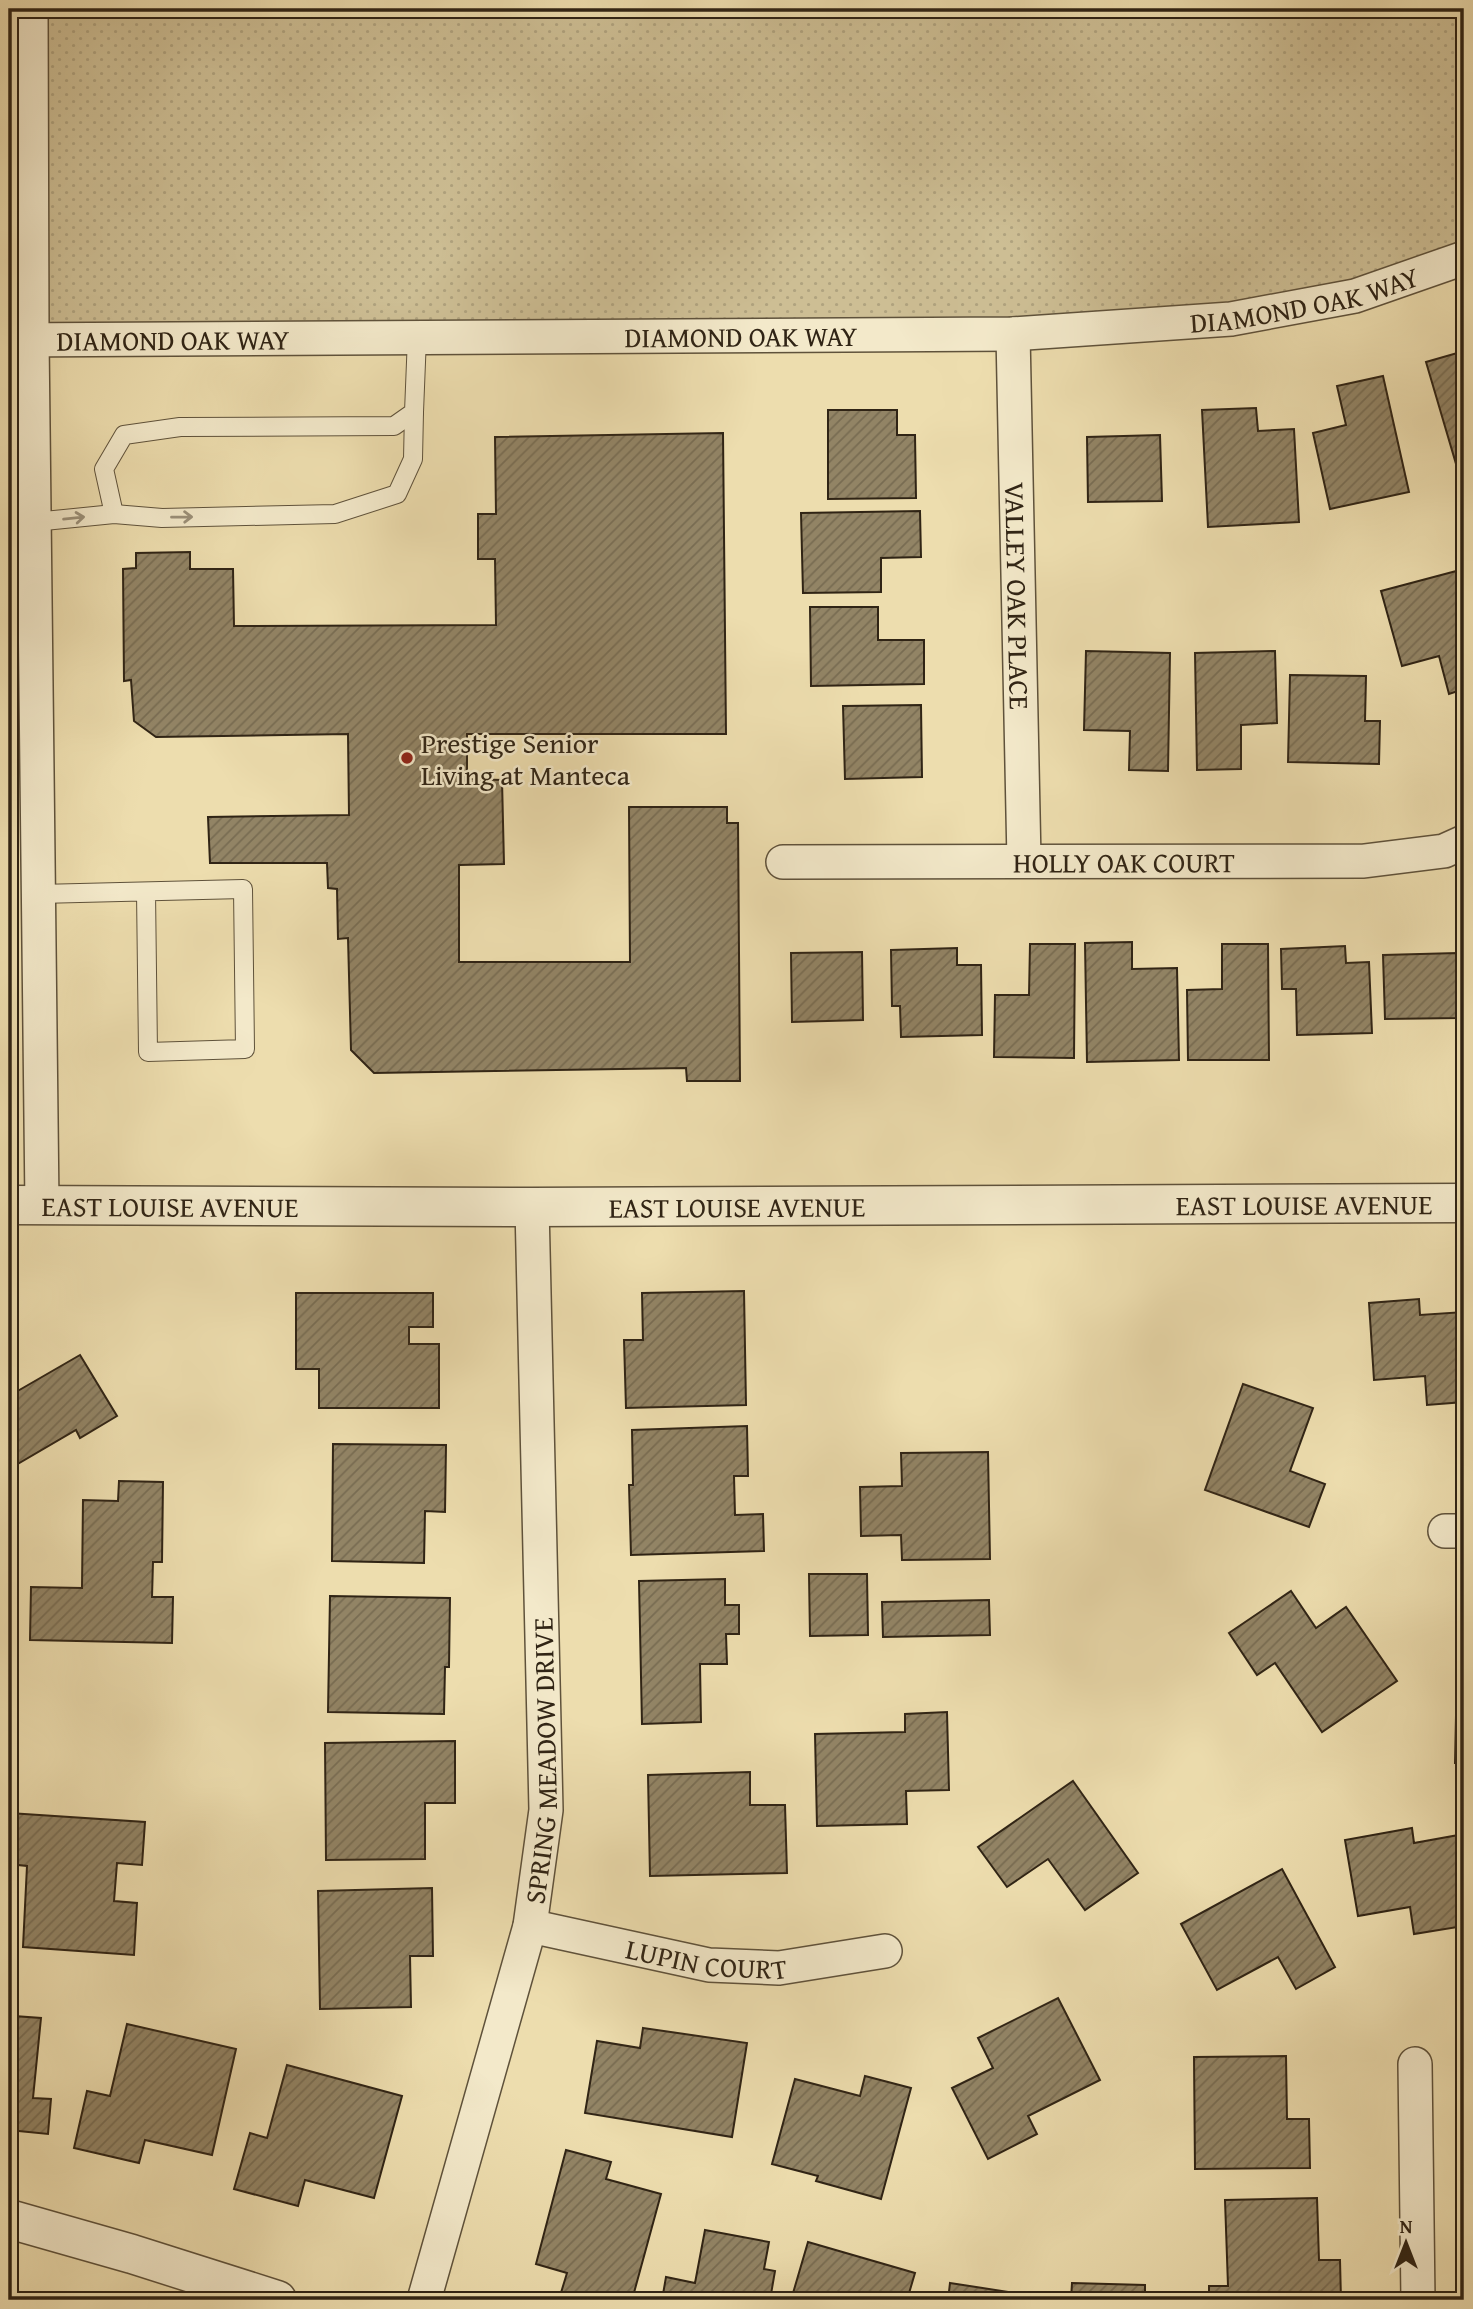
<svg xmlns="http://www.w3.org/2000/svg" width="1473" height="2309" viewBox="0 0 1473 2309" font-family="'Gentium Book Plus',serif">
<defs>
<pattern id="grass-dots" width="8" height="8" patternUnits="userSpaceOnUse" patternTransform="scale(1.75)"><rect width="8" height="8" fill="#cdbe94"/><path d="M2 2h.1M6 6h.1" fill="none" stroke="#b0a37f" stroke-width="1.8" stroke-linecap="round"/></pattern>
<pattern id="building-hatch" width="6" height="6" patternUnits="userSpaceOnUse" patternTransform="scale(1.75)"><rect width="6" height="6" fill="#928465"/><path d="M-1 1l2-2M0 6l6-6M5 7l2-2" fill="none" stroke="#786c52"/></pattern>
</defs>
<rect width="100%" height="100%" fill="#edddae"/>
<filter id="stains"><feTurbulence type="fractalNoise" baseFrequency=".00286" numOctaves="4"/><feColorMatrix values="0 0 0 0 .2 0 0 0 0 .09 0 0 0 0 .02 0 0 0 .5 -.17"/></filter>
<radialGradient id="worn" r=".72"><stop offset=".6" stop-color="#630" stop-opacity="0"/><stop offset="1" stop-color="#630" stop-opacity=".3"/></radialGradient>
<path fill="url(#grass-dots)" stroke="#7e7154" stroke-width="2" d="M 31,9 L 1464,9 L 1464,258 L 1231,319 L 32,339 Z"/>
<g fill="url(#building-hatch)" stroke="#302415" stroke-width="2">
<path d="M 1464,351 L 1464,473 L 1459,474 L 1426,362 Z"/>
<path d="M 1383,376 L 1409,492 L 1330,509 L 1313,433 L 1346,425 L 1337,386 Z"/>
<path d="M 1256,408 L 1258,431 L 1294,429 L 1299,522 L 1208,527 L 1202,410 Z"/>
<path d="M 828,410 L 897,410 L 897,435 L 915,435 L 916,498 L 828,499 Z"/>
<path d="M 723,433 L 726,734 L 467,734 L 467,779 L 502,780 L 504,864 L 459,865 L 459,962 L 630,962 L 629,807 L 727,807 L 727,823 L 738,823 L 740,1081 L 687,1081 L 686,1068 L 374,1073 L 351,1050 L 348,938 L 338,939 L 337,889 L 328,888 L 327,863 L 210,863 L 208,817 L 349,815 L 348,734 L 156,737 L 134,721 L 131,680 L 124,681 L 123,569 L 136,568 L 136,553 L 190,552 L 190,569 L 233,569 L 234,626 L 496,625 L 495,559 L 478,559 L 478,514 L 496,514 L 495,437 Z"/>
<path d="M 1160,435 L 1162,501 L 1088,502 L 1087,437 Z"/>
<path d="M 920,511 L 921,557 L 881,558 L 881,592 L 803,593 L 801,513 Z"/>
<path d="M 1460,570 L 1464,585 L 1464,689 L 1449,694 L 1439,656 L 1402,666 L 1381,591 Z"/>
<path d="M 810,607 L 878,607 L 878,640 L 924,640 L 924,684 L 811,686 Z"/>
<path d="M 1086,651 L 1170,653 L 1168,771 L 1129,770 L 1130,731 L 1084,730 Z"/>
<path d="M 1275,651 L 1277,723 L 1241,725 L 1241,769 L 1197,770 L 1195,653 Z"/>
<path d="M 1290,675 L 1366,676 L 1365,721 L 1380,721 L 1379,764 L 1288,762 Z"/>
<path d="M 921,705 L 922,777 L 845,779 L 843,706 Z"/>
<path d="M 1132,942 L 1132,969 L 1177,968 L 1179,1060 L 1087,1062 L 1085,943 Z"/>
<path d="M 1030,944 L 1075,944 L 1074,1058 L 994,1057 L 995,995 L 1029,995 Z"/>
<path d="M 1222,944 L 1268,944 L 1269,1060 L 1188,1060 L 1187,990 L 1222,989 Z"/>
<path d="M 1345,946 L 1346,963 L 1369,962 L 1372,1033 L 1297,1035 L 1296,989 L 1282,989 L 1281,949 Z"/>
<path d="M 957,948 L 957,965 L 981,965 L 982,1035 L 901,1037 L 900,1006 L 892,1006 L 891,950 Z"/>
<path d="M 862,952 L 863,1020 L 792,1022 L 791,953 Z"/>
<path d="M 1457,953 L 1458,1018 L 1385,1019 L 1383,955 Z"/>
<path d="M 744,1291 L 746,1405 L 626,1408 L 624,1340 L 643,1340 L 642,1293 Z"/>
<path d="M 296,1293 L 433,1293 L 433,1327 L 409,1327 L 409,1344 L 439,1344 L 439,1408 L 319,1408 L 319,1369 L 296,1369 Z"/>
<path d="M 1419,1299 L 1420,1315 L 1464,1312 L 1464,1402 L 1427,1405 L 1425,1376 L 1374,1380 L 1369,1303 Z"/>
<path d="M 80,1355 L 117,1416 L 80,1438 L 76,1430 L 9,1469 L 9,1396 Z"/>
<path d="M 1243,1384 L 1313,1408 L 1290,1471 L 1325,1484 L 1309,1527 L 1205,1490 Z"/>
<path d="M 747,1426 L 748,1476 L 734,1476 L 735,1515 L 763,1514 L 764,1551 L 631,1555 L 629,1485 L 633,1485 L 632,1430 Z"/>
<path d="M 333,1444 L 446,1445 L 445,1512 L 425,1511 L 424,1563 L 332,1561 Z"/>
<path d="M 988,1452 L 990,1559 L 902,1560 L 901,1535 L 861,1536 L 860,1487 L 902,1486 L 901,1453 Z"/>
<path d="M 119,1481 L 163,1482 L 162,1562 L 153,1562 L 152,1597 L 173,1597 L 172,1643 L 30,1640 L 31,1587 L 82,1588 L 83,1500 L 118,1501 Z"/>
<path d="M 809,1574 L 867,1574 L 868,1635 L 810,1636 Z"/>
<path d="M 725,1579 L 725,1605 L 739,1605 L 739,1634 L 726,1634 L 727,1664 L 700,1664 L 701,1722 L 642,1724 L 639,1581 Z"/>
<path d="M 1291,1591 L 1316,1628 L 1346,1607 L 1397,1681 L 1322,1732 L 1275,1663 L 1257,1675 L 1229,1633 Z"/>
<path d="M 330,1596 L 450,1598 L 449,1667 L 445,1667 L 444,1714 L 328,1712 Z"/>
<path d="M 989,1600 L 990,1635 L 883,1637 L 882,1602 Z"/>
<path d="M 1457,1669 L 1464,1669 L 1464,1763 L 1455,1763 Z"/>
<path d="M 947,1712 L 949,1790 L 906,1791 L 907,1824 L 817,1826 L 815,1734 L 905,1732 L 905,1714 Z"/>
<path d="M 455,1741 L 455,1803 L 425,1803 L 425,1859 L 326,1860 L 325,1743 Z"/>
<path d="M 750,1772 L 750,1805 L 785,1805 L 787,1873 L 650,1876 L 648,1775 Z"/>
<path d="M 1073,1781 L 1138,1873 L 1085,1910 L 1048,1859 L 1007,1887 L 978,1847 Z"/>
<path d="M 9,1813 L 145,1822 L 142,1865 L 117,1863 L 114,1901 L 137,1903 L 134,1955 L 23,1947 L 27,1866 L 9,1864 Z"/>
<path d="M 1412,1828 L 1414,1843 L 1464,1834 L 1464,1926 L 1414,1934 L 1410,1907 L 1358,1916 L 1345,1840 Z"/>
<path d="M 1282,1869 L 1335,1967 L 1296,1989 L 1278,1957 L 1217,1990 L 1181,1924 Z"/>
<path d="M 432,1888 L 433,1956 L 410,1956 L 411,2007 L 320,2009 L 318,1891 Z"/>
<path d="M 9,1980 L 17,1980 L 14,2016 L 41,2018 L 33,2098 L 51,2099 L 48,2134 L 9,2130 Z"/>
<path d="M 1058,1998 L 1100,2080 L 1028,2116 L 1037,2134 L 988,2159 L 952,2088 L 993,2068 L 978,2038 Z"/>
<path d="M 127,2024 L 236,2049 L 212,2155 L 145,2140 L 139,2163 L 74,2148 L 87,2091 L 110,2096 Z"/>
<path d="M 643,2028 L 747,2043 L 732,2137 L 585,2113 L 597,2041 L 640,2048 Z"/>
<path d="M 1286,2056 L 1287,2119 L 1309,2119 L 1310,2168 L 1195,2169 L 1194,2057 Z"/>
<path d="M 287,2065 L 402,2096 L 374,2198 L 305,2180 L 298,2206 L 234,2189 L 250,2133 L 267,2138 Z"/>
<path d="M 865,2076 L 911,2088 L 881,2199 L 816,2181 L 818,2176 L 772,2164 L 795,2079 L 860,2096 Z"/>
<path d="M 566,2150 L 611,2162 L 606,2179 L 661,2194 L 632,2300 L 574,2300 L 560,2296 L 567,2273 L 536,2264 Z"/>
<path d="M 1317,2198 L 1319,2260 L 1340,2260 L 1341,2300 L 1209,2300 L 1209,2286 L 1228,2286 L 1225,2200 Z"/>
<path d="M 705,2230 L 769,2242 L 764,2269 L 775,2271 L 770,2300 L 662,2300 L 666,2277 L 695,2283 Z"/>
<path d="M 808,2242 L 915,2273 L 907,2300 L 791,2300 Z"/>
<path d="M 950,2283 L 1048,2298 L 1047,2300 L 948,2300 Z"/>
<path d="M 1072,2283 L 1145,2285 L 1145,2300 L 1071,2300 Z"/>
</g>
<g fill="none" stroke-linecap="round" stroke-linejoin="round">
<g stroke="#5f523b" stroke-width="20">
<g id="service">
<path d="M 114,514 L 104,469 L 124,435 L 180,427 L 394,426 L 414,412 L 417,337"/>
<path d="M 34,522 L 114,514 L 162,518 L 335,514 L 397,494 L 413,459 L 414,412"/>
<path d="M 39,894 L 243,889 L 245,1049 L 148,1052 L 146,892"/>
</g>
</g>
<g stroke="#5f523b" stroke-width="36">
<g id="minor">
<path d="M 31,9 L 32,339 L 42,1205"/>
<path id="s1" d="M 1013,334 L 1024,861"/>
<path id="s2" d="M 9,340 L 1013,334 L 1231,319 L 1355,296 L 1464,258"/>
<path id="s3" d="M 783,862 L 1364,861 L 1444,851 L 1464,842"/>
<path d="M 1445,1531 L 1464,1531"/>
<path id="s4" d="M 530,1926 L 709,1965 L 779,1968 L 885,1951"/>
<path d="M 1415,2064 L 1418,2300"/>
<path id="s5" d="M 424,2300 L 530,1926 L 546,1810 L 532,1207"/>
</g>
</g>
<g stroke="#5f523b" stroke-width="41">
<g id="tertiary">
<path id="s6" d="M 9,1205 L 532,1207 L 1464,1203"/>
<path d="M 9,2219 L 132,2254 L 277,2300"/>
</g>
</g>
<use href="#service" stroke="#f3e9ca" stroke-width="18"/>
<use href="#minor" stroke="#f3e9ca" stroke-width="33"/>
<use href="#tertiary" stroke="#f3e9ca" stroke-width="38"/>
</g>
<defs><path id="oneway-shaft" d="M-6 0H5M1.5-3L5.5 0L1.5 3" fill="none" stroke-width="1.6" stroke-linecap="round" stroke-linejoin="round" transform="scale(1.75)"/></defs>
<g stroke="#9b9079">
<use href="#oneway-shaft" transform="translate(182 517) rotate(-1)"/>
<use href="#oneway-shaft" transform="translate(74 518) rotate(-6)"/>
</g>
<circle fill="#8f2418" stroke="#f3e9ca" stroke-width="2.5" cx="407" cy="758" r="7"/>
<g text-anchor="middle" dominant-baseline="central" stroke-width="5" stroke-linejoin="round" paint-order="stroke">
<g font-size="28" fill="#302415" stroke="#f3e9ca">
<text stroke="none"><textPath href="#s2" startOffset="1298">DIAMOND OAK WAY</textPath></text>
<text stroke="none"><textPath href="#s2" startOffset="732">DIAMOND OAK WAY</textPath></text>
<text stroke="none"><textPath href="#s2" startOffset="164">DIAMOND OAK WAY</textPath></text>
<text stroke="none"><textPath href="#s1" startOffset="262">VALLEY OAK PLACE</textPath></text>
<text stroke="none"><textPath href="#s3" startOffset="341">HOLLY OAK COURT</textPath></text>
<text stroke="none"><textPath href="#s6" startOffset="1295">EAST LOUISE AVENUE</textPath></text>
<text stroke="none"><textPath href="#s6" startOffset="161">EAST LOUISE AVENUE</textPath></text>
<text stroke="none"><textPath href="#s6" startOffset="728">EAST LOUISE AVENUE</textPath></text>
<text stroke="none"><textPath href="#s5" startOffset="555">SPRING MEADOW DRIVE</textPath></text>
<text stroke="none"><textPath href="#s4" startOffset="180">LUPIN COURT</textPath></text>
</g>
<g font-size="28" fill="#302415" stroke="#f3e9ca" text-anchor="start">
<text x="421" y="742">Prestige Senior<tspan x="421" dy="32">Living at Manteca</tspan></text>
</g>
</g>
<rect width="1473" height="2309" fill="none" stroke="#edddae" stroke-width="35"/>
<rect x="10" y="10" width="1452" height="2288" fill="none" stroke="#302415" stroke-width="3.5"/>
<rect x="18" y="18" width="1438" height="2274" fill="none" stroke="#302415" stroke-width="2"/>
<g transform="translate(1406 2243)" stroke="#f3e9ca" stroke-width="5" paint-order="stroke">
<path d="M0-5L12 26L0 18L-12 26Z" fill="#302415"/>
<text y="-10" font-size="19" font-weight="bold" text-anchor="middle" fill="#302415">N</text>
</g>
<rect width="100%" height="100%" filter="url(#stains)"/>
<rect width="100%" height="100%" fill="url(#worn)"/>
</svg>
